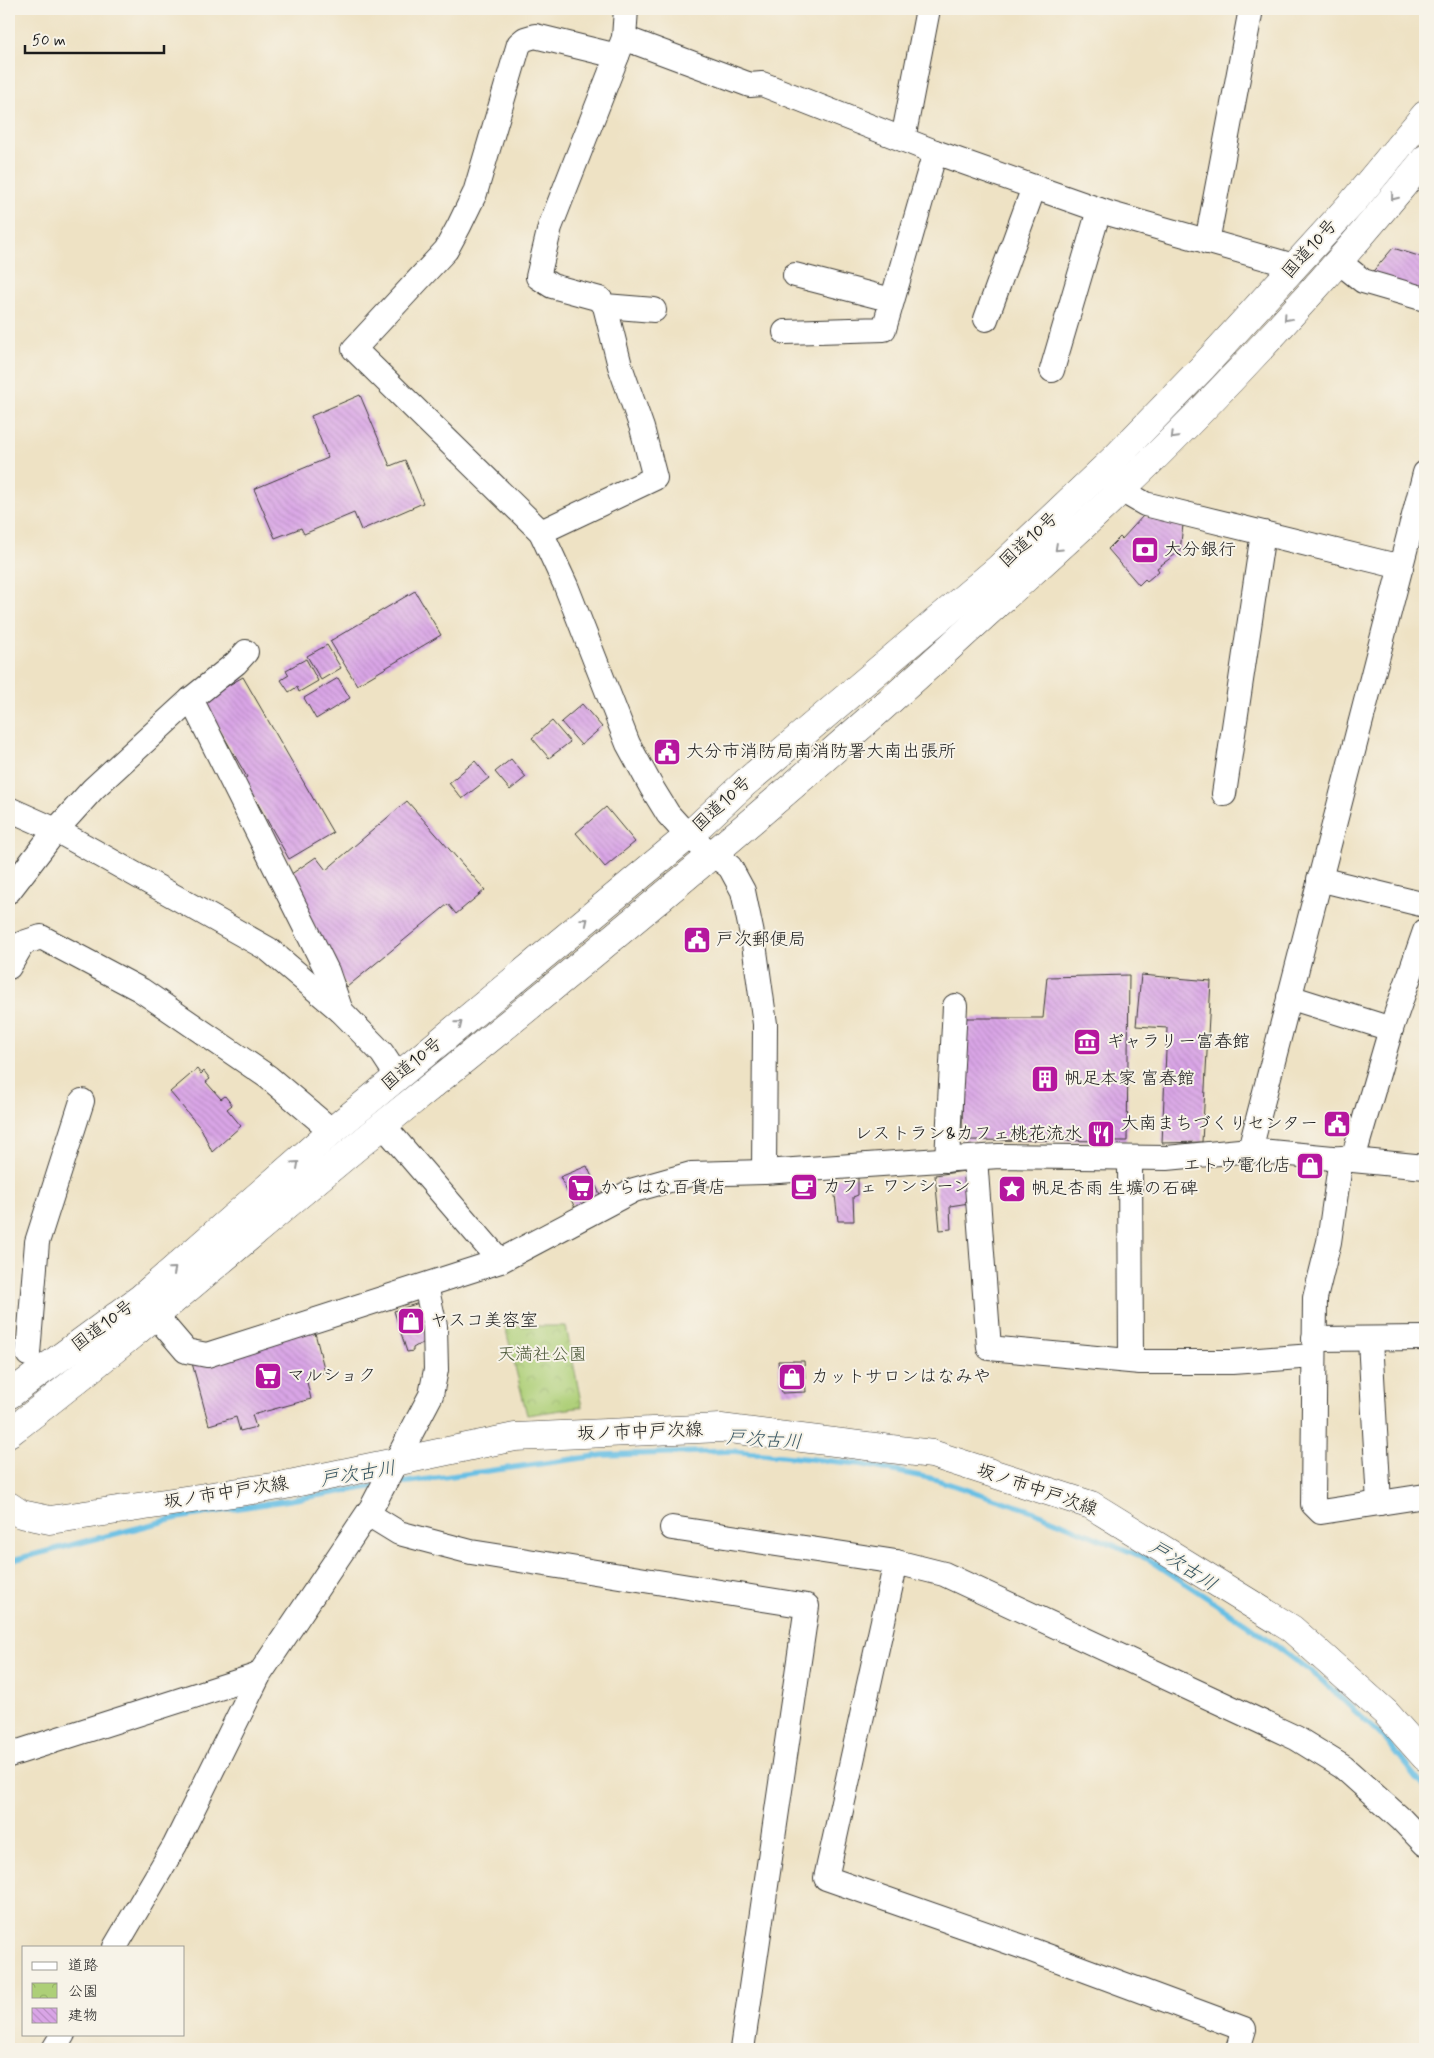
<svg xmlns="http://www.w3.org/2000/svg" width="1434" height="2058" viewBox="0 0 1434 2058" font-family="Mynerve,'Klee One',sans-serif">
<defs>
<pattern id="park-crowns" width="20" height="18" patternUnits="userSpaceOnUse" patternTransform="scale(1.25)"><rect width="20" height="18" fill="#adcf77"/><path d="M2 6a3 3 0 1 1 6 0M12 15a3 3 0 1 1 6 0" fill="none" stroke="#94b166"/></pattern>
<pattern id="building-back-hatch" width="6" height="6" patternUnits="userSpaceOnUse" patternTransform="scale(1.25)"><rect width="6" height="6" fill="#d9a5e6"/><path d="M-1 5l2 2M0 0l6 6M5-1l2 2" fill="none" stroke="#ba8dc5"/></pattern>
</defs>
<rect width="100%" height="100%" fill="#f7f3e8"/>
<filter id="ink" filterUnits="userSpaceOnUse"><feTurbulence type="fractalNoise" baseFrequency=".02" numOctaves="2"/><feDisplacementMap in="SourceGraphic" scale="10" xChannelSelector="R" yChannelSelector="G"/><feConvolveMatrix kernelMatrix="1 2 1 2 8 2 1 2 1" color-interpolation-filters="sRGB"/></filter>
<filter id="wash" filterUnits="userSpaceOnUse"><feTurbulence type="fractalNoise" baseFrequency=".0096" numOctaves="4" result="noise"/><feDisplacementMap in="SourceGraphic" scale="20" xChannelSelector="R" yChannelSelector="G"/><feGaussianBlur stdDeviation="1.12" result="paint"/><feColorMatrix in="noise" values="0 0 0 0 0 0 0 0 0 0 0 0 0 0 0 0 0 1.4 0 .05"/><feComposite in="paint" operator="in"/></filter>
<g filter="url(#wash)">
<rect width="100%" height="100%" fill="#eee2c4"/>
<path fill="url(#park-crowns)" stroke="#64764a" d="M 505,1326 L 566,1326 L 582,1407 L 527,1415 Z"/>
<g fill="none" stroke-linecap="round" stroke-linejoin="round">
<g stroke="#67bfe4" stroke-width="5.5">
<path d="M 393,1484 L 604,1455 L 733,1451 L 860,1464 L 934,1479 L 1030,1510 L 1150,1560 L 1248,1625 L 1318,1677 L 1385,1739 L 1425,1789"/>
<path d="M 9,1561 L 177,1518 L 376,1486"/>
</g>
</g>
<g id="blocks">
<g fill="url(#building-back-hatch)">
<path d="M 1393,248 L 1425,258 L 1425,293 L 1369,276 Z"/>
<path d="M 360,395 L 390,466 L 405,460 L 423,503 L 361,530 L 354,513 L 304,534 L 301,528 L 275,538 L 254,489 L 328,458 L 311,416 Z"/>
<path d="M 1143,516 L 1183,525 L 1180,551 L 1157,568 L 1159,571 L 1147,581 L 1145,579 L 1139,585 L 1108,549 L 1120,537 L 1122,539 Z"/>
<path d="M 415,591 L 441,635 L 357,685 L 330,641 Z"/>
<path d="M 327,645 L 341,668 L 321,680 L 307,656 Z"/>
<path d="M 306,659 L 318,681 L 299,692 L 297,687 L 289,692 L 281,680 L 289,675 L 286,670 Z"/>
<path d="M 243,677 L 333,833 L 289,859 L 244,779 L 247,777 L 203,700 Z"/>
<path d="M 338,678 L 350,698 L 316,719 L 304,698 Z"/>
<path d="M 582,704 L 602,727 L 581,745 L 561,722 Z"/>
<path d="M 552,721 L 570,742 L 549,758 L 532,738 Z"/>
<path d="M 511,759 L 526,777 L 510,790 L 495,772 Z"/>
<path d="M 475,761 L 489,778 L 462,799 L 449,783 Z"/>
<path d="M 407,801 L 485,890 L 456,914 L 448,904 L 347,987 L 287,877 L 316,857 L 326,870 Z"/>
<path d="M 606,807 L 635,842 L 605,867 L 576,833 Z"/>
<path d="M 1129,975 L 1127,1141 L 962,1140 L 963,1018 L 1043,1018 L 1047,977 Z"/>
<path d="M 1141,975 L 1211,981 L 1202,1142 L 1162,1143 L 1167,1028 L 1136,1026 Z"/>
<path d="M 197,1069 L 201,1074 L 204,1071 L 210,1079 L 206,1082 L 221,1099 L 225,1096 L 232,1105 L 227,1109 L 241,1126 L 212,1152 L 202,1130 L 170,1092 Z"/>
<path d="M 587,1166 L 602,1199 L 577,1212 L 560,1177 Z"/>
<path d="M 965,1171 L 969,1203 L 950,1206 L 951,1229 L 940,1230 L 935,1175 Z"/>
<path d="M 858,1177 L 858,1195 L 853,1197 L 854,1221 L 838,1221 L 833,1178 Z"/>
<path d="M 419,1303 L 428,1341 L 418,1345 L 413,1348 L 413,1351 L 407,1352 L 394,1311 Z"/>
<path d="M 314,1329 L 325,1372 L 306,1378 L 311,1399 L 252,1415 L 256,1427 L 240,1431 L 236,1417 L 209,1425 L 192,1363 Z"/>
<path d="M 778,1361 L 804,1361 L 806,1392 L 782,1393 Z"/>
</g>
</g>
</g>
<g filter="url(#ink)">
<use href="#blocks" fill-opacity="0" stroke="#3c3a35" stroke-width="1"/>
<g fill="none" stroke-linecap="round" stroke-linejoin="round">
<g stroke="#3c3a35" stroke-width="26">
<g id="minor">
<path d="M 626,9 L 624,38 L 550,227 L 538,277 L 552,286 L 600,299 L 605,306 L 654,310"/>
<path d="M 624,38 L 750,85 L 762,84 L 935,152 L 1034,187 L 986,319"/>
<path d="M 617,56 L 535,36 L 525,39 L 519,44 L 475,193 L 459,226 L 446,250 L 354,349 L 541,532 L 566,586 L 628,744 L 652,788 L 668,814 L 688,836 L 730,867 L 743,891 L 754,944 L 765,1024 L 764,1172"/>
<path d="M 903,139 L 928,9"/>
<path d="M 1034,187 L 1111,214 L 1294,266"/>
<path d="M 1207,242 L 1251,9"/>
<path d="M 1338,261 L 1363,281 L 1425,299"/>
<path d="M 795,275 L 892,300"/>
<path d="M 785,332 L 884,329 L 935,152"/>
<path d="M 1052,370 L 1099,210"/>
<path d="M 1109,478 L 1121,490 L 1145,504 L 1401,567"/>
<path d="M 541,532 L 655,478 L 642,428 L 620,366 L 605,306"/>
<path d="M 191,699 L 236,663 L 246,652"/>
<path d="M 1224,794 L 1263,533"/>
<path d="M 9,809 L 56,830 L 268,949 L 341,1011 L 382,1053 L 397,1076"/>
<path d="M 1319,879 L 1425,905"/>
<path d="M 9,891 L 56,830 L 93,789 L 191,699 L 327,971 L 341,1011"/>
<path d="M 9,967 L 23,943 L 41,937 L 141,990 L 268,1077 L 332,1131"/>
<path d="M 1289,997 L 1391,1029"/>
<path d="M 383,1125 L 500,1261"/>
<path d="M 1250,1150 L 1425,473"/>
<path d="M 975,1158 L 989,1348 L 1140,1362 L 1232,1362 L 1313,1356"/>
<path d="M 1130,1158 L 1131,1360"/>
<path d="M 1341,1158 L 1329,1242 L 1315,1298 L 1313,1504 L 1321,1512 L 1425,1496"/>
<path d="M 1353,1159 L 1391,1029 L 1425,931"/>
<path d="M 947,1160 L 955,1006"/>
<path d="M 144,1302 L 186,1351 L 207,1355 L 500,1261 L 634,1190 L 691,1174 L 764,1172 L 999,1156 L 1167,1158 L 1250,1150 L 1425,1167"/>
<path d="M 1314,1339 L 1425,1338"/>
<path d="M 1370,1340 L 1379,1503"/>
<path d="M 28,1354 L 37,1242 L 82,1101"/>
<path d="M 368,1514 L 399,1533 L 471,1552 L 807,1606 L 742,2049"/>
<path d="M 672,1528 L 896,1562 L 944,1574 L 1296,1738 L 1343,1767 L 1401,1819 L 1425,1844"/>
<path d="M 896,1562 L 826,1878 L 1026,1948 L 1244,2029 L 1238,2049"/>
<path d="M 9,1755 L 259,1675"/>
<path d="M 115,1947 L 175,1845 L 259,1675 L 372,1507 L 431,1395 L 436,1370 L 435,1326 L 426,1286"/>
<path d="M 54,2049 L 63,2034"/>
</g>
</g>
<g stroke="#3c3a35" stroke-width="29">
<path id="major" d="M 9,1506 L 21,1514 L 50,1520 L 280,1486 L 515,1437 L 721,1428 L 932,1454 L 1091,1505 L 1292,1629 L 1386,1713 L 1425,1757"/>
</g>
<g stroke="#3c3a35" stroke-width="29">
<g id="highway">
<path d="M 9,1395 L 141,1298 L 332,1131 L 688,836 L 745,783 L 999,568 L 1115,458 L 1202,368 L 1352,203 L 1425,115"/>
<path d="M 9,1433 C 146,1328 274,1213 409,1104 C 605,946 800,785 986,614 C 1031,573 1077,533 1120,491 C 1229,387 1330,275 1425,159"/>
</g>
</g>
<use href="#minor" stroke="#fff" stroke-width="24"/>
<use href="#major" stroke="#fff" stroke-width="28"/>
<use href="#highway" stroke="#fff" stroke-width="28"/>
</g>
<defs><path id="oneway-chevron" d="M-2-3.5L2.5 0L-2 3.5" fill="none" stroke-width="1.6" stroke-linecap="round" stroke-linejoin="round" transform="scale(1.25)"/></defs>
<g stroke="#999">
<use href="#oneway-chevron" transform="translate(1394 197) rotate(129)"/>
<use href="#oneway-chevron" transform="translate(1287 318) rotate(132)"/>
<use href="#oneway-chevron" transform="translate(1174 436) rotate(135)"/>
<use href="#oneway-chevron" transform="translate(1058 548) rotate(137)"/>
<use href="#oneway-chevron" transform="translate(585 921) rotate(-39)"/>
<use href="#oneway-chevron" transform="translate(459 1024) rotate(-39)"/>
<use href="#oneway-chevron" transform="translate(296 1164) rotate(-42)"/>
<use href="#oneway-chevron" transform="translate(173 1270) rotate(-41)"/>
</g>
</g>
<defs>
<g id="bank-square" transform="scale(1.4375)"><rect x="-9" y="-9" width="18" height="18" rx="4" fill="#b5179e" stroke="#f7f3e8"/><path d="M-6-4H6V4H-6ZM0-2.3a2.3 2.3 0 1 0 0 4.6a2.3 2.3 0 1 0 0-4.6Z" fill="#fff"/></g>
<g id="civic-square" transform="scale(1.4375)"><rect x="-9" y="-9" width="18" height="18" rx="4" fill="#b5179e" stroke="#f7f3e8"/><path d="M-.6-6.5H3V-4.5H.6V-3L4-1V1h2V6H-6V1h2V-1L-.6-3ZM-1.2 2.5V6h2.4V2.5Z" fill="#fff"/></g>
<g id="museum-square" transform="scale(1.4375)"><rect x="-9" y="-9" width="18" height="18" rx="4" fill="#b5179e" stroke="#f7f3e8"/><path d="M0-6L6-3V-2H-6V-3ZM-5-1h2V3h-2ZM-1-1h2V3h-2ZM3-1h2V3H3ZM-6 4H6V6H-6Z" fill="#fff"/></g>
<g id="building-square" transform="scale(1.4375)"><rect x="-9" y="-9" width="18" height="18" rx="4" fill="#b5179e" stroke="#f7f3e8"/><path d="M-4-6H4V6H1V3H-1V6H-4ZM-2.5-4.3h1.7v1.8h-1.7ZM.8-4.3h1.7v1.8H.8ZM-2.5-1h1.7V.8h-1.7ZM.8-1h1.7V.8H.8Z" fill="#fff"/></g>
<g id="restaurant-square" transform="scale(1.4375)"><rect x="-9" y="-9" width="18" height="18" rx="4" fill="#b5179e" stroke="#f7f3e8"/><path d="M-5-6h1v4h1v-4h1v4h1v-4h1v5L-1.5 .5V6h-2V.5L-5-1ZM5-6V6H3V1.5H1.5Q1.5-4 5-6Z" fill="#fff"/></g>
<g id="shop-square" transform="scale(1.4375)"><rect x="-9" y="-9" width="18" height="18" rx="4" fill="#b5179e" stroke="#f7f3e8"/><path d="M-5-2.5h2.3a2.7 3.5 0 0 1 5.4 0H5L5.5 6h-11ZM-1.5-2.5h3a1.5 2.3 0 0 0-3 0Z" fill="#fff"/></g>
<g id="cafe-square" transform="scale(1.4375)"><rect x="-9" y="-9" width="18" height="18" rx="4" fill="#b5179e" stroke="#f7f3e8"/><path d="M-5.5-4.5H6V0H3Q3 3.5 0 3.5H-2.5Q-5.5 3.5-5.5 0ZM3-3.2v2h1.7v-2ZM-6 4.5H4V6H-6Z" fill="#fff"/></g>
<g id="supermarket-square" transform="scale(1.4375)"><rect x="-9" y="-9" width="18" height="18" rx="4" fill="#b5179e" stroke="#f7f3e8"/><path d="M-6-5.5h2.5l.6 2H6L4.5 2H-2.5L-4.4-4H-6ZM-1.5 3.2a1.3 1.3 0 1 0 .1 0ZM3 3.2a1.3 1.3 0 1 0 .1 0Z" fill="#fff"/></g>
<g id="sight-square" transform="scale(1.4375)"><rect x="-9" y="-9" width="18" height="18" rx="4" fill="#b5179e" stroke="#f7f3e8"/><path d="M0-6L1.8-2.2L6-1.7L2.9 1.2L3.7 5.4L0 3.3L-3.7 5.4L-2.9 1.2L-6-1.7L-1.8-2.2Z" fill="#fff"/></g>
</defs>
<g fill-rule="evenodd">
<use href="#bank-square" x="1145" y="550"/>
<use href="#civic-square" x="667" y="752"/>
<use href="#civic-square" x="697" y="940"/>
<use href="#museum-square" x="1087" y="1042"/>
<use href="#building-square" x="1045" y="1079"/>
<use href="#civic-square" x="1337" y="1124"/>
<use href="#restaurant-square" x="1101" y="1134"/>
<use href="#shop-square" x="1310" y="1166"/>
<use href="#cafe-square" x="804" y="1187"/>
<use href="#supermarket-square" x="581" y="1188"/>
<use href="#sight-square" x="1012" y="1189"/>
<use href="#shop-square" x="411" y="1321"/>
<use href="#supermarket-square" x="268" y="1376"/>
<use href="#shop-square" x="792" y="1377"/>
</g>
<g text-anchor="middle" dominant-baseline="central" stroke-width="4" stroke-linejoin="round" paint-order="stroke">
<g font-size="18" fill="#1c1c1c" stroke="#f7f3e8">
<text transform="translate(1310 249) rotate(-48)">国道10号</text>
<text transform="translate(1029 540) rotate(-43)">国道10号</text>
<text transform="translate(722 804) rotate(-43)">国道10号</text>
<text transform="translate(412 1064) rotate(-40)">国道10号</text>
<text transform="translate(103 1326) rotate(-37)">国道10号</text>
<text transform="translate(640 1432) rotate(-2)">坂ノ市中戸次線</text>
<text transform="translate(1037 1490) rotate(19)">坂ノ市中戸次線</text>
<text transform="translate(226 1493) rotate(-9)">坂ノ市中戸次線</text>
</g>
<g font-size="18" fill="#1c1c1c" stroke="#f7f3e8" text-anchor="start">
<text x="1164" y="550">大分銀行</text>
<text x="686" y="752">大分市消防局南消防署大南出張所</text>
<text x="716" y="940">戸次郵便局</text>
<text x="1106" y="1042">ギャラリー富春館</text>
<text x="1064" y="1079">帆足本家 富春館</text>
<text x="1318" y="1124" text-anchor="end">大南まちづくりセンター</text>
<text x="1082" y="1134" text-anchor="end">レストラン&amp;カフェ桃花流水</text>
<text x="1291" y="1166" text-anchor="end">エトウ電化店</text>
<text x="823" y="1187">カフェ ワンシーン</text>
<text x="600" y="1188">からはな百貨店</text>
<text x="1031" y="1189">帆足杏雨 生壙の石碑</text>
<text x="430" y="1321">ヤスコ美容室</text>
<text x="287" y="1376">マルショク</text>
<text x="811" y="1377">カットサロンはなみや</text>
</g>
<g font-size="18" fill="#4f5b3c" stroke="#f7f3e8">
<text x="542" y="1355">天満社公園</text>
</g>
<g font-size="19" font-style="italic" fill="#365562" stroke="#f7f3e8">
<text transform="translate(764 1440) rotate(4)">戸次古川</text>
<text transform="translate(358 1474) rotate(-9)">戸次古川</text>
<text transform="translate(1183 1566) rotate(33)">戸次古川</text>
</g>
</g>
<rect width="1434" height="2058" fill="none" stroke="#f7f3e8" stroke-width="30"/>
<rect x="22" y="1946" width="162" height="90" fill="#f7f3e8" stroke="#9f9d96"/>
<rect x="32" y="1962" width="25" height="8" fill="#ffffff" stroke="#9f9d96"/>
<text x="68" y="1970" font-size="15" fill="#1c1c1c">道路</text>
<rect x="32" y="1983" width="25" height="15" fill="url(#park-crowns)" stroke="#9f9d96"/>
<text x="68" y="1996" font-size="15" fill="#1c1c1c">公園</text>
<rect x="32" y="2008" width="25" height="15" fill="url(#building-back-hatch)" stroke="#9f9d96"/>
<text x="68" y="2020" font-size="15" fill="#1c1c1c">建物</text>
<path d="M25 45v8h139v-8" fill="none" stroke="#1c1c1c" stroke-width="2.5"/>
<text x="32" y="45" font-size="15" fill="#1c1c1c" stroke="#f7f3e8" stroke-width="4" paint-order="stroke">50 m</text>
</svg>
